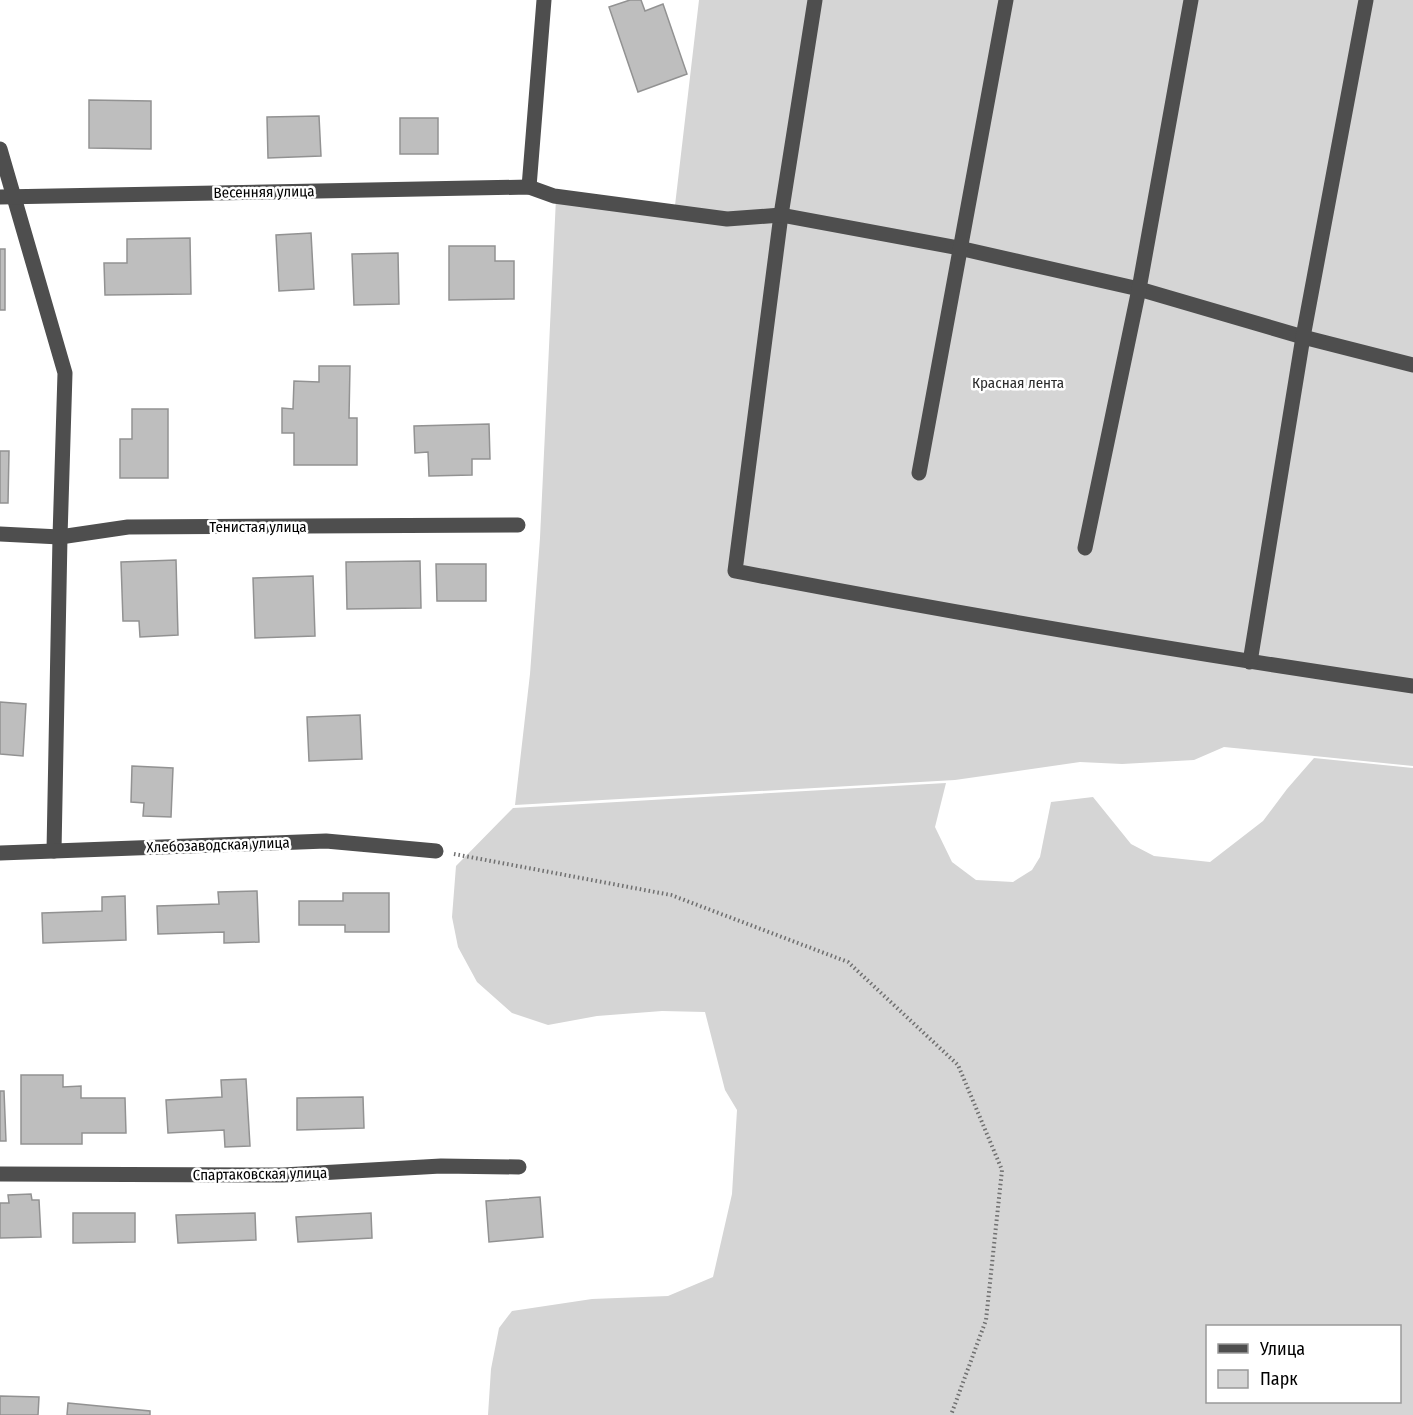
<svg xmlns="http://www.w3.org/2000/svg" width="1413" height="1415" viewBox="0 0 1413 1415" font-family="'Fira Sans Condensed',sans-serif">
<rect width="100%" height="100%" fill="#fff"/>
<g fill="#d5d5d5" fill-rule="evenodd">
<path d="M 699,0 L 1413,0 L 1413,766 L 1224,747 L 1194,760 L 1122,764 L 1080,762 L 955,780 L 515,805 L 530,674 L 540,538 L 556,198 L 674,214 Z"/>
<path d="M 1314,758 L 1413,768 L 1413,1415 L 488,1415 L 491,1369 L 499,1328 L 512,1311 L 592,1299 L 668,1296 L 713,1277 L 732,1194 L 737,1110 L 725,1090 L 705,1012 L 662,1011 L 597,1016 L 548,1025 L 512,1013 L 477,982 L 458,947 L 452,917 L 456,866 L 513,808 L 946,783 L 935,827 L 952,862 L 976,880 L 1013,882 L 1032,870 L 1040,857 L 1051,802 L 1093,797 L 1131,844 L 1154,856 L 1210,862 L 1263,821 L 1287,789 ZM 1400,1326 L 1400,1402 L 1208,1402 L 1208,1326 Z"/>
</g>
<g fill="#bebebe" stroke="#929292" stroke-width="1.5">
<path d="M 630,0 L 641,0 L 645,11 L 663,4 L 687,74 L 638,92 L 609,7 Z"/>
<path d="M 89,100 L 151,101 L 151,149 L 89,148 Z"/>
<path d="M 319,116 L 321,156 L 268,158 L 267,117 Z"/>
<rect x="400" y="118" width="38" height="36"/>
<path d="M 311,233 L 314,289 L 279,291 L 276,235 Z"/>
<path d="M 190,238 L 191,294 L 105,295 L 104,263 L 127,263 L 127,239 Z"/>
<path d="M 449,246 L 495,246 L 495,261 L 514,261 L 514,299 L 449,300 Z"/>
<rect x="0" y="249" width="5" height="61"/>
<path d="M 398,253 L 399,304 L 354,305 L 352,254 Z"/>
<path d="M 319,366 L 350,366 L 349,418 L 357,418 L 357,465 L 294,465 L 294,433 L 282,433 L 282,408 L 293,409 L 294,381 L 319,382 Z"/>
<path d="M 132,409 L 168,409 L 168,478 L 120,478 L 120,439 L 132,439 Z"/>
<path d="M 489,424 L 490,459 L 472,459 L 472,475 L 429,476 L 428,452 L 415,453 L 414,426 Z"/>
<path d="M 0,451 L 9,451 L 8,503 L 0,503 Z"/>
<path d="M 176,560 L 178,635 L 140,637 L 139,621 L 123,621 L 121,562 Z"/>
<path d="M 420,561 L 421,608 L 347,609 L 346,562 Z"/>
<path d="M 436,564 L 486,564 L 486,601 L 437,601 Z"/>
<path d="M 313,576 L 315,636 L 255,638 L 253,578 Z"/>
<path d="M 0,702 L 26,704 L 23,756 L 0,754 Z"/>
<path d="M 360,715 L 362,759 L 309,761 L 307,717 Z"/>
<path d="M 132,766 L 173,768 L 171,817 L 143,816 L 144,803 L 131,802 Z"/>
<path d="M 257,891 L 259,942 L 224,943 L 224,932 L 158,934 L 157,906 L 219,904 L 218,892 Z"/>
<path d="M 343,893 L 389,893 L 389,932 L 345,932 L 345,925 L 299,925 L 299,901 L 343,901 Z"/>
<path d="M 125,896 L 126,940 L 43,943 L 42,913 L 102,911 L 102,897 Z"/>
<path d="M 21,1075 L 63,1075 L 63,1087 L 81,1086 L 81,1098 L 125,1098 L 126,1133 L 82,1133 L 82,1144 L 21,1144 Z"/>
<path d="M 246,1079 L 250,1146 L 225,1147 L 224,1130 L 168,1133 L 166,1100 L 222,1097 L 221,1080 Z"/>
<path d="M 0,1091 L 4,1091 L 6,1141 L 0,1141 Z"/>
<path d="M 363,1097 L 364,1128 L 297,1130 L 297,1098 Z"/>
<path d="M 31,1194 L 32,1200 L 39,1200 L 41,1237 L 0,1238 L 0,1203 L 9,1203 L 8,1195 Z"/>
<path d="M 540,1197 L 543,1237 L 489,1242 L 486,1201 Z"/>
<path d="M 73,1213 L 135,1213 L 135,1242 L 73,1243 Z"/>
<path d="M 255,1213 L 256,1240 L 178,1243 L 176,1215 Z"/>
<path d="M 371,1213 L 372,1238 L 298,1242 L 296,1217 Z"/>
<path d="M 0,1396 L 39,1397 L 38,1415 L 0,1415 Z"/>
<path d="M 68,1403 L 150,1411 L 150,1415 L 67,1415 Z"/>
</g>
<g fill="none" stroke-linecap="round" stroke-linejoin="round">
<path stroke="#707070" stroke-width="4" stroke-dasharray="1.5 3" stroke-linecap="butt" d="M 454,854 L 671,895 L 848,962 L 958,1065 L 1002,1170 L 986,1320 L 951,1415"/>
<g stroke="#4e4e4e" stroke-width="15">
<path d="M 815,0 L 781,215 L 735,571 C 960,614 1186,653 1413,686"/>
<path d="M 0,149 L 65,373 L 60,537 L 54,851"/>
<path d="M 529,187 L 544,0"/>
<path d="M 0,197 L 529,187 L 554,196 L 727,219 L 781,215 L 959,248 L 1139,289 L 1303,337 L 1413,365"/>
<path d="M 919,473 L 1006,0"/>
<path d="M 0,534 L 60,537 L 128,527 L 518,525"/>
<path d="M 1085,548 L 1139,289 L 1191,0"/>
<path d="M 1250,662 L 1303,337 L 1366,0"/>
<path d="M 0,853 L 326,841 L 436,851"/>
<path d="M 0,1174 L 283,1175 L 441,1166 L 519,1167"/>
</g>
</g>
<g text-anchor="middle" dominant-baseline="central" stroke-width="5" stroke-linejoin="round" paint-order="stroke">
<g font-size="15" fill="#000" stroke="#fff">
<text transform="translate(264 192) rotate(-1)">Весенняя улица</text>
<text x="258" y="527">Тенистая улица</text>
<text transform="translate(218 845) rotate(-2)">Хлебозаводская улица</text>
<text transform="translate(260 1174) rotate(-1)">Спартаковская улица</text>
</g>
<g font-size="15" fill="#2c2c2c" stroke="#fff">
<text x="1018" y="383">Красная лента</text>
</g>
</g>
<rect x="1206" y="1325" width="195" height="78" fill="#ffffff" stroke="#999999" stroke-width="1.5"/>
<rect x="1218" y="1344" width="30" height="9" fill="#4e4e4e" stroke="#999999" stroke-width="1.5"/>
<text x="1260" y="1355" font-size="18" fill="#000000">Улица</text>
<rect x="1218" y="1370" width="30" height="18" fill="#d5d5d5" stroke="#999999" stroke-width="1.5"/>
<text x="1260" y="1385" font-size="18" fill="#000000">Парк</text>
</svg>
